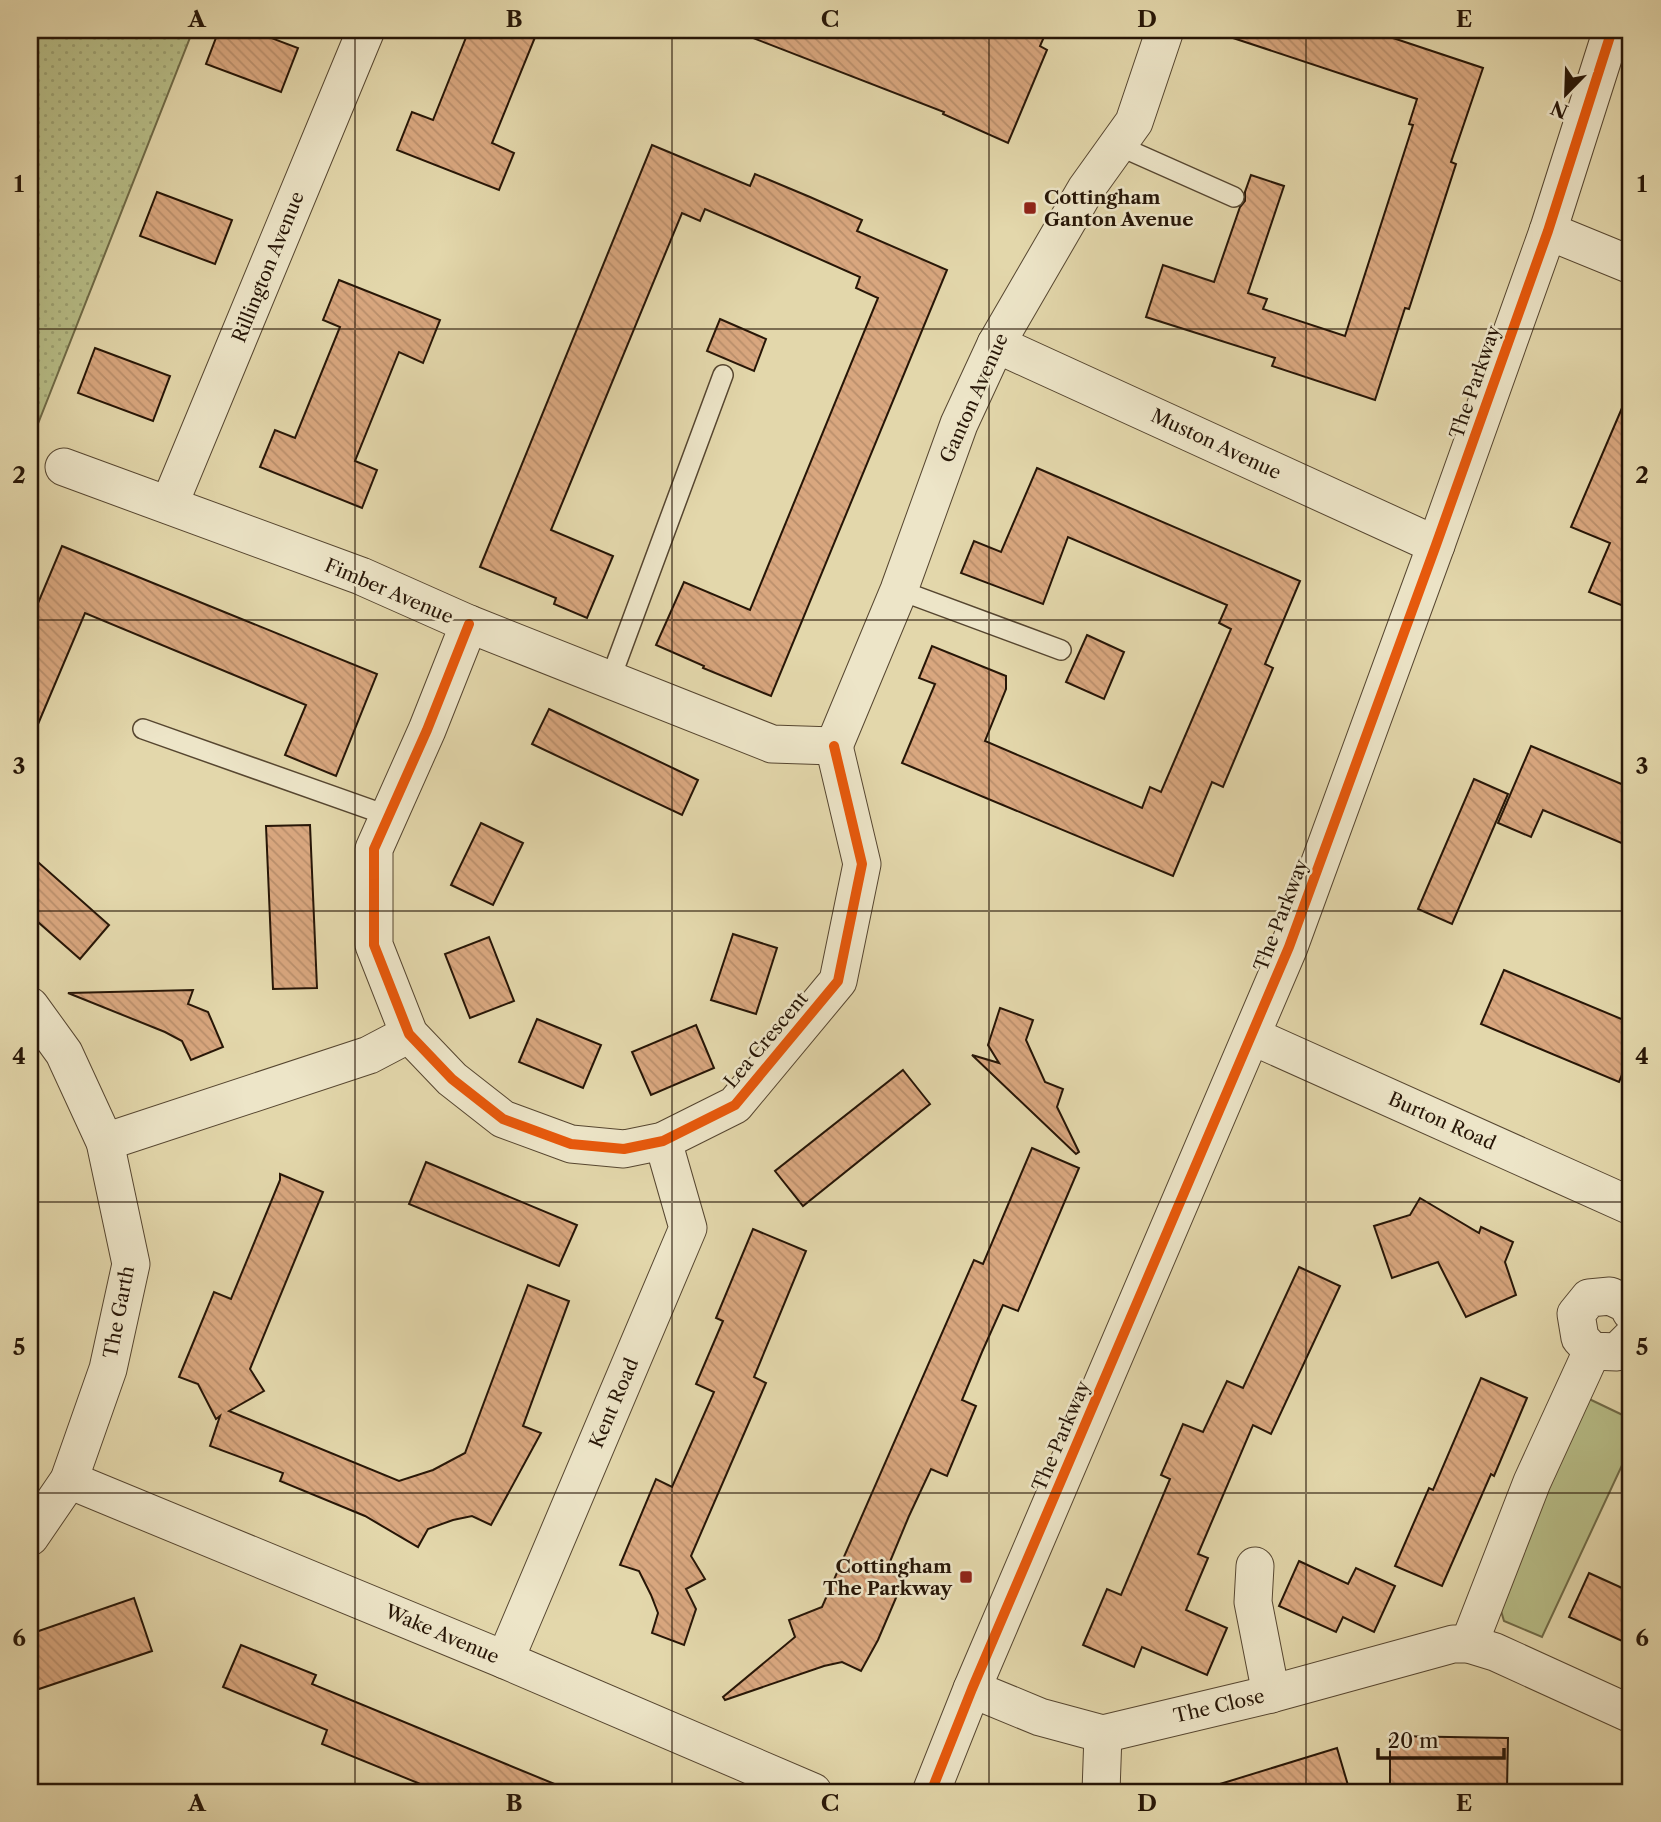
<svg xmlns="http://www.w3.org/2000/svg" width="1661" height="1822" viewBox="0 0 1661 1822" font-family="'Libre Caslon Text',serif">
<defs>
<pattern id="park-dots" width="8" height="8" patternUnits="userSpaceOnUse" patternTransform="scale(1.75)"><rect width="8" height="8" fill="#b7bd87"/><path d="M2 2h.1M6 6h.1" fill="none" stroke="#9da273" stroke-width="1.8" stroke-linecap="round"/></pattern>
<pattern id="building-back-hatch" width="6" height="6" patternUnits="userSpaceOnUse" patternTransform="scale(1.75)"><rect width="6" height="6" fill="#d9a77f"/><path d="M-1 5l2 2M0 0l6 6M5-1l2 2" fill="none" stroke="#ba8f6c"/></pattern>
</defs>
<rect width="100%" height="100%" fill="#e3d7ab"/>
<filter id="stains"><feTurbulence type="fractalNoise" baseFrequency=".00286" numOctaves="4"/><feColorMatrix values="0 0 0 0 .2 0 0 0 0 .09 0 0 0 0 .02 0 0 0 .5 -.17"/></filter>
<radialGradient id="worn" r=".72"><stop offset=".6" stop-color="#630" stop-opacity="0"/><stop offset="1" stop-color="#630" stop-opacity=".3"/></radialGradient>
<path fill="#b7bd87" stroke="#6f6a47" stroke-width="2" d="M 1585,1397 L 1631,1419 L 1631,1446 L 1542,1637 L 1504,1621 L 1499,1604 Z"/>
<path fill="url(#park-dots)" stroke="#6f6a47" stroke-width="2" d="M 30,30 L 193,30 L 30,444 Z"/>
<g fill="url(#building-back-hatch)" stroke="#271607" stroke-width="2">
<path d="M 219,30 L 250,30 L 298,48 L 281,92 L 206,64 Z"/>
<path d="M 469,30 L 538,30 L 492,143 L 514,153 L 499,190 L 397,150 L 412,112 L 433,120 Z"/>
<path d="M 741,30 L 1047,30 L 1040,46 L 1047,50 L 1008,143 L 943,114 L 944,112 L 740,33 Z"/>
<path d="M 1231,30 L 1369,30 L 1483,68 L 1451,162 L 1456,164 L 1409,309 L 1405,308 L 1375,400 L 1272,366 L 1275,358 L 1146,317 L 1163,265 L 1214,282 L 1240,207 L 1245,201 L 1245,192 L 1251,175 L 1284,186 L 1248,293 L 1267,299 L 1263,309 L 1345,336 L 1413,125 L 1409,124 L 1417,99 L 1230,37 Z"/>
<path d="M 652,145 L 750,186 L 755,174 L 810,197 L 862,220 L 857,231 L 947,270 L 771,696 L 703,668 L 704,666 L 656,645 L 684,582 L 750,610 L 878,298 L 856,288 L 860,277 L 770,237 L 705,209 L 700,221 L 682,213 L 551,530 L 613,556 L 587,618 L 554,604 L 556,598 L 480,567 Z"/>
<path d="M 157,192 L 232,220 L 215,264 L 140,236 Z"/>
<path d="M 339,280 L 440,320 L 423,363 L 399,352 L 355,461 L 377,470 L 362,508 L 260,467 L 275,430 L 295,438 L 340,327 L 323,320 Z"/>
<path d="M 720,319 L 766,339 L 754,371 L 707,351 Z"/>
<path d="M 95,348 L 170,376 L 153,421 L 78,393 Z"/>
<path d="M 1631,387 L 1631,609 L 1589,592 L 1610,543 L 1571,527 Z"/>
<path d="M 1037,468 L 1300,581 L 1265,664 L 1273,668 L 1223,787 L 1212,782 L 1173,876 L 902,763 L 935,684 L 919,678 L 932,646 L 1006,676 L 1006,689 L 985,741 L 1142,808 L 1150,787 L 1161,792 L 1231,629 L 1219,623 L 1227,605 L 1068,537 L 1043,604 L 961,573 L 974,541 L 1001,552 Z"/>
<path d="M 62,546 L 377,674 L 336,776 L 285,755 L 306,705 L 85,613 L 30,743 L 30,622 Z"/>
<path d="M 1087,635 L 1124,652 L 1104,699 L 1066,682 Z"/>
<path d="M 549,709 L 698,780 L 682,815 L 532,744 Z"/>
<path d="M 1531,746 L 1631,788 L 1631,847 L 1543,810 L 1531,837 L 1498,823 Z"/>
<path d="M 1474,779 L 1508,794 L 1452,924 L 1418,909 Z"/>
<path d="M 481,823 L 523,843 L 493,905 L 451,885 Z"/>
<path d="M 310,825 L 317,988 L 273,989 L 266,826 Z"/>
<path d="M 30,855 L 109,925 L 80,959 L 30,915 Z"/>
<path d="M 733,934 L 777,948 L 756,1014 L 711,1000 Z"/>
<path d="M 489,937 L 514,1001 L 470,1018 L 445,954 Z"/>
<path d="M 1504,970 L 1631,1023 L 1631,1053 L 1619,1082 L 1481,1024 Z"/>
<path d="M 193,990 L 188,1004 L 208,1012 L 223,1047 L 191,1060 L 182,1041 L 165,1032 L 68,993 Z"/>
<path d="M 1000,1008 L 1033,1020 L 1026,1040 L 1045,1082 L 1063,1089 L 1057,1107 L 1079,1152 L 1076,1154 L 972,1055 L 999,1063 L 988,1045 Z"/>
<path d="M 537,1019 L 601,1045 L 583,1088 L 519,1062 Z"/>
<path d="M 696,1025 L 714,1068 L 651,1095 L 632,1052 Z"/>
<path d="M 903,1070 L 930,1104 L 803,1206 L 775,1171 Z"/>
<path d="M 1032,1148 L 1079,1168 L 1018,1311 L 1003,1305 L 982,1352 L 962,1400 L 976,1406 L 947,1476 L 931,1469 L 909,1516 L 889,1564 L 907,1572 L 878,1640 L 861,1671 L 842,1662 L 824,1666 L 725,1700 L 723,1697 L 795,1637 L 789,1620 L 822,1607 L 974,1260 L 983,1264 Z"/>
<path d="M 426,1162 L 577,1225 L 559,1266 L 409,1204 Z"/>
<path d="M 280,1174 L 323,1192 L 250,1369 L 264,1391 L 229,1411 L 399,1481 L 433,1470 L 465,1453 L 528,1285 L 569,1301 L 523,1426 L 541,1433 L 491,1525 L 472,1516 L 453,1520 L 428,1529 L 418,1547 L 365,1516 L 280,1481 L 283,1473 L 210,1446 L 220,1416 L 216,1419 L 198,1384 L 179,1377 L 214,1292 L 231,1299 L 280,1180 Z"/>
<path d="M 1420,1198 L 1479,1233 L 1481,1227 L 1513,1242 L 1505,1262 L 1516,1295 L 1466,1317 L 1438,1262 L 1392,1278 L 1374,1226 L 1410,1215 Z"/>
<path d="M 753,1229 L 806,1251 L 754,1377 L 766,1383 L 691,1556 L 705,1579 L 686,1589 L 696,1609 L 684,1645 L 652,1633 L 658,1613 L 651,1595 L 639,1571 L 620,1565 L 656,1479 L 672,1487 L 714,1392 L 696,1384 L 723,1321 L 716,1318 Z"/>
<path d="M 1299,1267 L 1340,1286 L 1271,1434 L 1253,1425 L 1198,1554 L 1208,1558 L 1186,1610 L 1227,1628 L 1207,1675 L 1142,1647 L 1134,1667 L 1083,1645 L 1107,1589 L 1121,1595 L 1170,1479 L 1161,1475 L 1183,1424 L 1203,1432 L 1227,1381 L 1243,1388 Z"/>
<path d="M 1481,1378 L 1527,1398 L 1494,1476 L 1491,1474 L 1442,1586 L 1395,1566 L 1429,1488 L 1433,1490 Z"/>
<path d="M 1299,1561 L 1348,1584 L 1356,1568 L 1395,1586 L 1374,1632 L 1343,1617 L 1336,1632 L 1279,1606 Z"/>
<path d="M 1589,1573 L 1631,1592 L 1631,1645 L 1569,1617 Z"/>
<path d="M 134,1598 L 152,1651 L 30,1692 L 30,1634 Z"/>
<path d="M 241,1645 L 316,1675 L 312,1684 L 574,1792 L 440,1792 L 322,1744 L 327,1730 L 223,1687 Z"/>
<path d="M 1390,1736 L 1508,1738 L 1507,1789 L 1390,1788 Z"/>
<path d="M 1337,1748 L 1350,1792 L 1222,1792 L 1220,1784 Z"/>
</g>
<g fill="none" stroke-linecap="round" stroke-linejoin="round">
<g stroke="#564630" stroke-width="22">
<g id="service">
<path d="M 1117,145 L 1234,197"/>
<path d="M 899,590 L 1061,650"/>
<path d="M 610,680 L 723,375"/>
<path d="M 143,729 L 389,816"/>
</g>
</g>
<g stroke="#564630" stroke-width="39">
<g id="minor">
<path d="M 1548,231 L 1631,265"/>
<path d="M 996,344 L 1436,545"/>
<path d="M 64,467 L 361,576 L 469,624 L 772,744 L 834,746"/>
<path d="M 169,505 L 366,30"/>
<path d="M 469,624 L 427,730 L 374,849 L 374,945 L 409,1034 L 452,1079 L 503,1119 L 571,1144 L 624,1149 L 663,1141 L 735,1105 L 838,981 L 862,864 L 834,746"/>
<path d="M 834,746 L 899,590 L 959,424 L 996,344 L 1086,189 L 1134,122 L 1165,30"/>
<path d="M 30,1006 L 64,1053 L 105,1142 L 131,1264 L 108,1369 L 69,1480 L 30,1537"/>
<path d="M 1252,1036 L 1631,1206"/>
<path d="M 105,1142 L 369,1055 L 409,1034"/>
<path d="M 1631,1312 L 1627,1304 L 1610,1296 L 1589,1298 L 1576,1314 L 1580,1338 L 1592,1351 L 1617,1352 L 1631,1338"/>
<path d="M 69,1480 L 505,1660 L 813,1792"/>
<path d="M 1255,1566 L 1253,1602 L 1271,1694"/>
<path d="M 1469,1644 L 1532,1482 L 1592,1351"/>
<path d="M 505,1660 L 688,1228 L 663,1141"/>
<path d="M 972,1689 L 1040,1717 L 1103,1734 L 1271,1694 L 1453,1644 L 1469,1644 L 1495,1652 L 1631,1714"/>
<path d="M 931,1792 L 972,1689 L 1289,947 L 1436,545 L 1548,231 L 1612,30"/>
<path d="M 1101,1792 L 1103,1734"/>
</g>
</g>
<use href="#service" stroke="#ede5c8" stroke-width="19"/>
<use href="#minor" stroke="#ede5c8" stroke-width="37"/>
<g stroke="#ede5c8" stroke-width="15">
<g id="cycleway">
<path d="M 469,624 L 427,730 L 374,849 L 374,945 L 409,1034 L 452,1079 L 503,1119 L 571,1144 L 624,1149 L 663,1141 L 735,1105 L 838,981 L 862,864 L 834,746"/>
<path d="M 931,1792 L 972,1689 L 1289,947 L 1436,545 L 1548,231 L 1612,30"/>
</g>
</g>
<use href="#cycleway" stroke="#e8590c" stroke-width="10"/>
</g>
<path fill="none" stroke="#271607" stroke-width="2" stroke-opacity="0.55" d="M 355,30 L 355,1792M 672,30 L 672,1792M 989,30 L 989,1792M 1306,30 L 1306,1792M 30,329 L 1631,329M 30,620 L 1631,620M 30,911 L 1631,911M 30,1202 L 1631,1202M 30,1493 L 1631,1493"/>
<g fill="#8f2418" stroke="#ede5c8" stroke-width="2.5">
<rect x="1023" y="201" width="14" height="14" rx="3.5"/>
<rect x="959" y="1570" width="14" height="14" rx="3.5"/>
</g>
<g text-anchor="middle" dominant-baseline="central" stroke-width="5" stroke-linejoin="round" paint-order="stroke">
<g font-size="19" font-weight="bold" fill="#271607" stroke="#ede5c8" text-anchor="start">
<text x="1044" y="197">Cottingham<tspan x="1044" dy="22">Ganton Avenue</tspan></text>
<text x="952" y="1566" text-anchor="end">Cottingham<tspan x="952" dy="22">The Parkway</tspan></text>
</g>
<g font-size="19" fill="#271607" stroke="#ede5c8">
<text transform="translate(268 267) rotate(-68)">Rillington Avenue</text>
<text transform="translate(1475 382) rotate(-71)">The Parkway</text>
<text transform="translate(974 398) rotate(-66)">Ganton Avenue</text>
<text transform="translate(1216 444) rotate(25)">Muston Avenue</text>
<text transform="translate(389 591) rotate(23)">Fimber Avenue</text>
<text transform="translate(1281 915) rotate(-69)">The Parkway</text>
<text transform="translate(766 1040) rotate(-50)">Lea Crescent</text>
<text transform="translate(1442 1121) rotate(24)">Burton Road</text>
<text transform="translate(119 1312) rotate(-79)">The Garth</text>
<text transform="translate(614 1403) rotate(-67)">Kent Road</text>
<text transform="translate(1061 1436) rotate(-67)">The Parkway</text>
<text transform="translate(442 1634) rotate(23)">Wake Avenue</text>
<text transform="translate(1219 1706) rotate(-13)">The Close</text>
</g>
</g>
<rect width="1661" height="1822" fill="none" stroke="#e3d7ab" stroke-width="77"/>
<g transform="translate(1566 94) rotate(203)" stroke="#ede5c8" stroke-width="5" paint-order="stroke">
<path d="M0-5L12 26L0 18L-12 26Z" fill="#271607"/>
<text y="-10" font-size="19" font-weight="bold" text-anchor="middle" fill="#271607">N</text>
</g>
<path d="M1378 1748v10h126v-10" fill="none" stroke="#271607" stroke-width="3.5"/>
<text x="1388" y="1748" font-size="21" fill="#271607" stroke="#ede5c8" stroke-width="5" paint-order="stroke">20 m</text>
<rect x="38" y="38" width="1584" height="1746" fill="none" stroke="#271607" stroke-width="2.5"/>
<g font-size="23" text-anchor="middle" font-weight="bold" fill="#271607">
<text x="197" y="27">A</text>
<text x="514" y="27">B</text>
<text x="830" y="27">C</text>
<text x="1147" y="27">D</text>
<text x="1464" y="27">E</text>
<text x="19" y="192">1</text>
<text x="1642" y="192">1</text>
<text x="19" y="483">2</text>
<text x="1642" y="483">2</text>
<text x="19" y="774">3</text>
<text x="1642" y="774">3</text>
<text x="19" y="1064">4</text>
<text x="1642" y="1064">4</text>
<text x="19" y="1355">5</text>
<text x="1642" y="1355">5</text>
<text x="19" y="1646">6</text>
<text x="1642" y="1646">6</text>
<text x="197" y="1811">A</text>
<text x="514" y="1811">B</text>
<text x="830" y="1811">C</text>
<text x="1147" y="1811">D</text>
<text x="1464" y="1811">E</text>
</g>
<rect width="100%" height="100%" filter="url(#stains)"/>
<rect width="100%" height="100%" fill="url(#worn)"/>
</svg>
